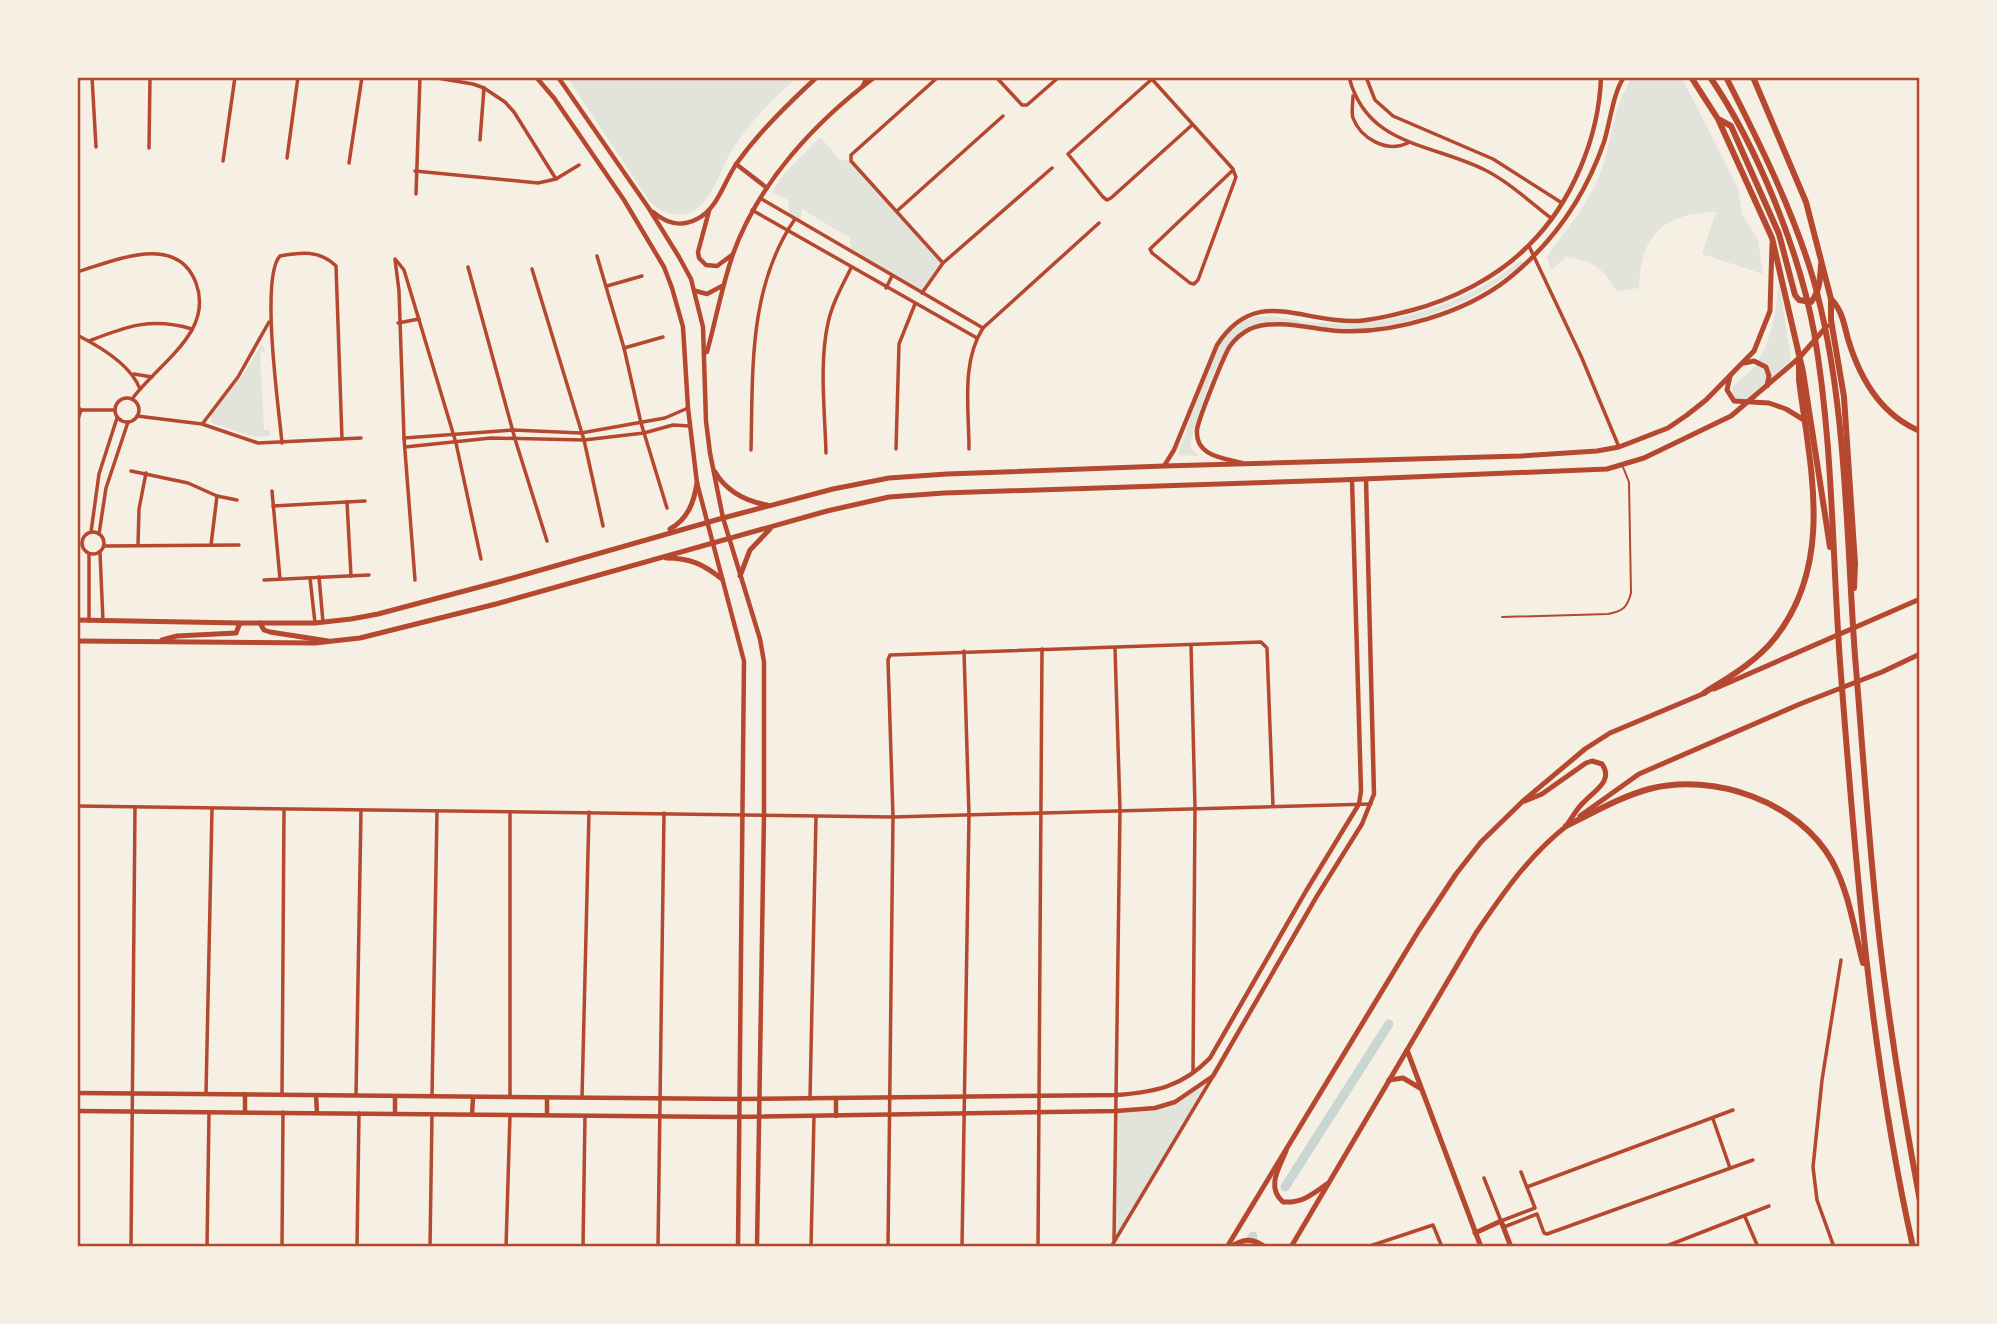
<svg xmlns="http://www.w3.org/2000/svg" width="1997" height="1324" viewBox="0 0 1997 1324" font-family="'Fira Sans Condensed',sans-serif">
<rect width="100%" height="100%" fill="#f6efe4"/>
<g fill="#e2e4dc">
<path d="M 567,77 L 798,77 C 773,98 750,122 732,150 C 721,168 713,198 695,210 C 681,220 662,213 650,202 Z"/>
<path d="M 1633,77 L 1677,77 L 1684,82 L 1738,188 L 1742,214 L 1758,240 L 1763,274 L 1702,254 L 1716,212 C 1664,213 1640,235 1639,288 L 1617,291 C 1601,267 1596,262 1566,257 L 1551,270 L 1547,256 C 1567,229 1591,201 1602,169 C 1612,139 1614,102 1633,77 Z"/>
<path d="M 820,137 L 840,160 L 851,161 L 943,263 L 922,293 L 851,252 L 850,238 L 802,209 L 800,222 L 790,216 L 788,200 L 772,192 L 784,174 Z"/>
<path d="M 1522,260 L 1523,263 C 1478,301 1421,323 1362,329 C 1325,332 1268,311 1237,335 C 1217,351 1195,422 1190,447 L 1199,456 L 1178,455 C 1189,426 1211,346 1232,329 C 1254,310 1277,317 1302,321 C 1322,323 1341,325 1361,323 C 1421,318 1474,297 1522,260 Z"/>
<path d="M 1779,281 L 1791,360 L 1747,402 L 1741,402 L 1732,397 L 1733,386 C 1740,380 1748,374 1754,367 C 1772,342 1776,310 1779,281 Z"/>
<path d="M 262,344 L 266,351 L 260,353 L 264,430 L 270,430 L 270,436 L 254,437 L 212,423 L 210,415 L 243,375 Z"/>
<path d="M 1213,1076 L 1114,1240 L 1116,1111 L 1155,1108 L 1175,1102 Z"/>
</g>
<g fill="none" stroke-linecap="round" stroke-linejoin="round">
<g stroke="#c9d6d2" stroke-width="9">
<path d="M 1285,1187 L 1389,1024"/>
<path d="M 1246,1247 L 1253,1236"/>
</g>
<path stroke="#b5482f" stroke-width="2" d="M 1502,617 L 1608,614 C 1623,611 1627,608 1631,593 L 1629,482 L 1623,467"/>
<g stroke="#b5482f" stroke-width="3.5">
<path d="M 92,77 L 96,147"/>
<path d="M 431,77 L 473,84 L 484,88 L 505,102 L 514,112 L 556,179"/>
<path d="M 938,77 L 851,155 L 851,161 L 943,263"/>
<path d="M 996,77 L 1022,105 L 1027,105 L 1059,77"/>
<path d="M 1150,77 L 1233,169"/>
<path d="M 1349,77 C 1367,147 1432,143 1485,170 C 1509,182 1530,202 1551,218"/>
<path d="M 1366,77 L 1375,100 L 1393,116 L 1493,159 L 1562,203"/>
<path d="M 1152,79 L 1068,154 L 1103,197 L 1107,200 L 1111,198 L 1192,125"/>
<path d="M 1353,96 C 1353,103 1351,112 1353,118 C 1361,139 1387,153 1408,143"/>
<path d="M 480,140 L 484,88"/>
<path d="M 149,148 L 150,77"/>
<path d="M 287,158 L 298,77"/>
<path d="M 223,161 L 235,77"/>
<path d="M 349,163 L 362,77"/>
<path d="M 1233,170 L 1236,177 L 1198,280 L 1194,284 L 1190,283 L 1152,253 L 1150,249 Z"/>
<path d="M 415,171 L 538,183 L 556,179 L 579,165"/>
<path d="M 416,194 L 420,77"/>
<path d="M 760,198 L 983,328"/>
<path d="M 752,210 L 977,338"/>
<path d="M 897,211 L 1003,116"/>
<path d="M 1529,246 L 1581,356 L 1619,447"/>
<path d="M 597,256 L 624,348 L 641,423 L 667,508"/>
<path d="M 395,259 L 399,291 L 404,438 L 415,580"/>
<path d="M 396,260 L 404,270 L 456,443 L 481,559"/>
<path d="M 468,267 L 515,439 L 547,541"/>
<path d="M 532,269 L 584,440 L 603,526"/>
<path d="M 77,272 C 114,261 177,232 196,283 C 202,299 200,315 192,330 C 176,357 150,375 132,399"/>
<path d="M 607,286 L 642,276"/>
<path d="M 886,288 L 892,276"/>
<path d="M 922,293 L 943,263 L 1052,168"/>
<path d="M 398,323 L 419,319"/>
<path d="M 77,335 C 99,346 131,365 140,389"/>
<path d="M 89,341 C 127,326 152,317 192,329"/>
<path d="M 624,348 L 663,337"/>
<path d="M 134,374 L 152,377"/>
<circle cx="127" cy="410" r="12"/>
<path d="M 77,407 L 81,410 L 115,410"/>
<path d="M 137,416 L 202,424 L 258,443 L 361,438"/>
<path d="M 77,422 L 81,410"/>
<path d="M 203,423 L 238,377 L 269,322"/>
<path d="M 404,438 L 513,430 L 581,433 L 665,418 L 688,408"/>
<path d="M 282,443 C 279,410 260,277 280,256 C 301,252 320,250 336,266 L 342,439"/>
<path d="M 405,447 L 491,438 L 584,440 L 644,433 L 673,425 L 690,426"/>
<path d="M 896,449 L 899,344 L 915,304"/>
<path d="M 969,449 C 969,409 961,362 983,328 L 1099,223"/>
<path d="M 751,450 C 753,371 748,287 795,219"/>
<path d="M 826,453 C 825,413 819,363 828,323 C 832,304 842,286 851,268"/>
<path d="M 131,471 L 188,483 L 217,496 L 237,500"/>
<path d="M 272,491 L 280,579"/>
<path d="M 347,502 L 351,576"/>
<path d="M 273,506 L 365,501"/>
<circle cx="93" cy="543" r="11"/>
<path d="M 91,532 L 99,474 L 117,418"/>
<path d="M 99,534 L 106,488 L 128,422"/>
<path d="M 138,545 L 139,509 L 146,473"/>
<path d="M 211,545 L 217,496"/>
<path d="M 104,546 L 239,545"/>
<path d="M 100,553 L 103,621"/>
<path d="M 89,554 L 89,621"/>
<path d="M 319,577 L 323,622"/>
<path d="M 310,578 L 315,623"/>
<path d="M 264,580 L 369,575"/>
<path d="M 1191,645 L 1195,808 L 1193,1073"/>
<path d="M 77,806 L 893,817 L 1371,804"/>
<path d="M 510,812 L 510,1097"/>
<path d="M 206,1094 L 212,809"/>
<path d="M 282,1095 L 284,810"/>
<path d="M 356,1095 L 361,811"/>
<path d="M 432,1096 L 437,811"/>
<path d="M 582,1098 L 589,812"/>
<path d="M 810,1099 L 816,817"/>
<path d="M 1713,1119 L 1730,1168"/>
<path d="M 1484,1178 L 1501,1221 L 1535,1208 L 1521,1172"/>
<path d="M 1527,1187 L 1733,1110"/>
<path d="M 1745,1217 L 1758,1247"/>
<path d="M 1504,1227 L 1537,1214 L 1544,1233 L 1547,1234 L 1753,1160"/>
<path d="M 1114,1240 L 1120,810 L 1115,648"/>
<path d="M 131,1247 L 135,807"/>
<path d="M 207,1247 L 209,1113"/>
<path d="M 282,1247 L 283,1112"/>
<path d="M 357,1247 L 359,1113"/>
<path d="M 430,1247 L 432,1114"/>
<path d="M 506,1247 L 510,1115"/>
<path d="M 583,1247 L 585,1116"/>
<path d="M 658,1247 L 664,813"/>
<path d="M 811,1247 L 814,1116"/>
<path d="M 888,1247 L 893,817 L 888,660 L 890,655 L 1261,642 L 1267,648 L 1273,806"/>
<path d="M 962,1247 L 969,815 L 964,651"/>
<path d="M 1038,1247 L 1042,649"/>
<path d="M 1111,1247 L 1212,1078"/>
<path d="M 1367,1247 L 1433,1225 L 1442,1247"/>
<path d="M 1664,1247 L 1769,1206"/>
<path d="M 1834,1247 L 1817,1200 L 1813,1167 L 1822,1080 L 1841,960"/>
</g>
<g stroke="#b5482f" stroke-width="4.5">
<path d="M 536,77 L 554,98 L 624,200 L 664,267 L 672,288 L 683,327 L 688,408 L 697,483 L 744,661 L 738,1247"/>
<path d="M 558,77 L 648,207 L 679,257 L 691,279 L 703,327 L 706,421 L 710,453 L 723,518 L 760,639 L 764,662 L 764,815 L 757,1247"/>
<path d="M 863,86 L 867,77"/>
<path d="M 736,164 L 767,188"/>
<path d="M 709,211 L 698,252 L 699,258 L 706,265 L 717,266 L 732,255"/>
<path d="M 653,212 C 666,223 680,228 697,219 C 718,209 724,181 737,163 C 760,131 788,104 817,77"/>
<path d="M 696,291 L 707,294 L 722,286"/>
<path d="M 707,352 C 716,319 722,286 733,254 C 759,182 815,122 875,77"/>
<path d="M 1242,463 C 1223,458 1195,456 1197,430 C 1198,420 1224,355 1230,346 C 1235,339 1242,333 1250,329 C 1276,318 1311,329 1339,331 C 1393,334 1465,313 1508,279 C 1553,243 1585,197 1604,142 C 1610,123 1613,93 1624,77"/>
<path d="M 1164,466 L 1174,450 L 1217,345 C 1256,285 1300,323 1357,321 C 1374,320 1392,315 1409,311 C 1452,300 1498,277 1529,245 C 1572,203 1599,137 1601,77"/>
<path d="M 77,1093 L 739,1099 L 1117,1095 C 1155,1092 1182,1087 1210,1058 L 1306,891 L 1359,804 L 1361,791 L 1352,480"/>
<path d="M 245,1094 L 245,1112"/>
<path d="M 316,1095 L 317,1113"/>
<path d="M 395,1096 L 395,1114"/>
<path d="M 547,1098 L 547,1115"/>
<path d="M 836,1098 L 836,1116"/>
<path d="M 77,1111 L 730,1117 L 1116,1111 L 1155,1108 L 1175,1102 L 1213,1076 L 1317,896 L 1362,824 L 1374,794 L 1366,479"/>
<path d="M 472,1114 L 473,1098"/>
</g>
<g stroke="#b5482f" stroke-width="5">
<path d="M 1744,363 L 1754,361 L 1766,367 L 1769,376 L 1767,386"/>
<path d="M 1730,376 L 1727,390 L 1734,401 L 1769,403 L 1786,409 L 1804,420"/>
<path d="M 715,472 C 727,492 745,501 767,505"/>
<path d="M 670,529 C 688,519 694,502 697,483"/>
<path d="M 666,558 C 690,558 703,564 722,579"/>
<path d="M 740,576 L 750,550 L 770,529"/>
<path d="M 77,620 L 240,623 L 315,623 L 351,619 L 378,614 L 502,581 L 723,518 L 833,489 L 889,478 L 947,474 L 1164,466 L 1521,456 L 1597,451 L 1619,447 L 1668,428 L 1687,415 L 1706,400 L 1754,351 L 1770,311 L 1772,244"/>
<path d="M 260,623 L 264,630 L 270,632 L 328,641"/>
<path d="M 162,640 L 177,636 L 236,633 L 240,623"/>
<path d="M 77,641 L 315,643 L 360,638 L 496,604 L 827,511 L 889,497 L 944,493 L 1339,480 L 1607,469 L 1644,458 L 1731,416 L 1799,358 L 1827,326"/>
<path d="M 1714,689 L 1920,599"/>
<path d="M 1525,801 L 1542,794 L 1586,763 L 1592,761 L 1602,764 C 1614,781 1594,791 1584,802 C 1577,808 1572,818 1566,826"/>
<path d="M 1580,816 L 1639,774 L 1800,704 L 1882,672 L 1920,654"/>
<path d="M 1407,1050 L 1481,1247"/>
<path d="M 1389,1080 L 1403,1078 L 1420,1088"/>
<path d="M 1286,1151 C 1279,1168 1266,1187 1283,1202 C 1302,1203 1312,1195 1327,1184"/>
<path d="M 1475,1233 L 1501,1221 L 1511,1247"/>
<path d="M 1227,1247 L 1419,930 L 1456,874 L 1481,842 L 1522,802 L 1585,749 L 1610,733 L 1705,693"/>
<path d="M 1230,1247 C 1243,1239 1252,1237 1265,1247"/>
<path d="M 1291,1247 L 1476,933 C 1503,893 1530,854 1569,824"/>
</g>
<g stroke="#b5482f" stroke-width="6">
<path d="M 1691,77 L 1718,119 L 1772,238 L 1803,372 L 1830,547"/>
<path d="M 1710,77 C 1757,146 1799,250 1814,332 C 1833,441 1832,552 1840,662 C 1855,858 1870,1055 1913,1247"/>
<path d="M 1726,77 C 1759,142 1792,208 1813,278 C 1847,397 1846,534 1855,656 C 1863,752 1869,849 1880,944 C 1890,1030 1904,1116 1920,1201"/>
<path d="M 1753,77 L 1806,202 L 1831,299 L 1831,320 L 1844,397 L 1855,564 L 1854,588"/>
<path d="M 1720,120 L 1731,126 L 1779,234 L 1795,295 L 1799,300 L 1811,302 C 1820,291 1820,279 1821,265"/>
<path d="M 1831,299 C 1842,310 1844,324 1848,339 C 1860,379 1881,415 1920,431"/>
<path d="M 1704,693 C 1729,677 1756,662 1775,638 C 1835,562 1810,467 1799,380 L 1799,363"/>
<path d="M 1566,826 C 1593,813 1620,797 1649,789 C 1714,772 1799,802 1832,861 C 1849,892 1854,929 1863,963"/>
</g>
</g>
<rect width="1997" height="1324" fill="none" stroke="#f6efe4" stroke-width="158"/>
<rect x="79" y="79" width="1839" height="1166" fill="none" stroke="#b5482f" stroke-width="2.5"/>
</svg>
